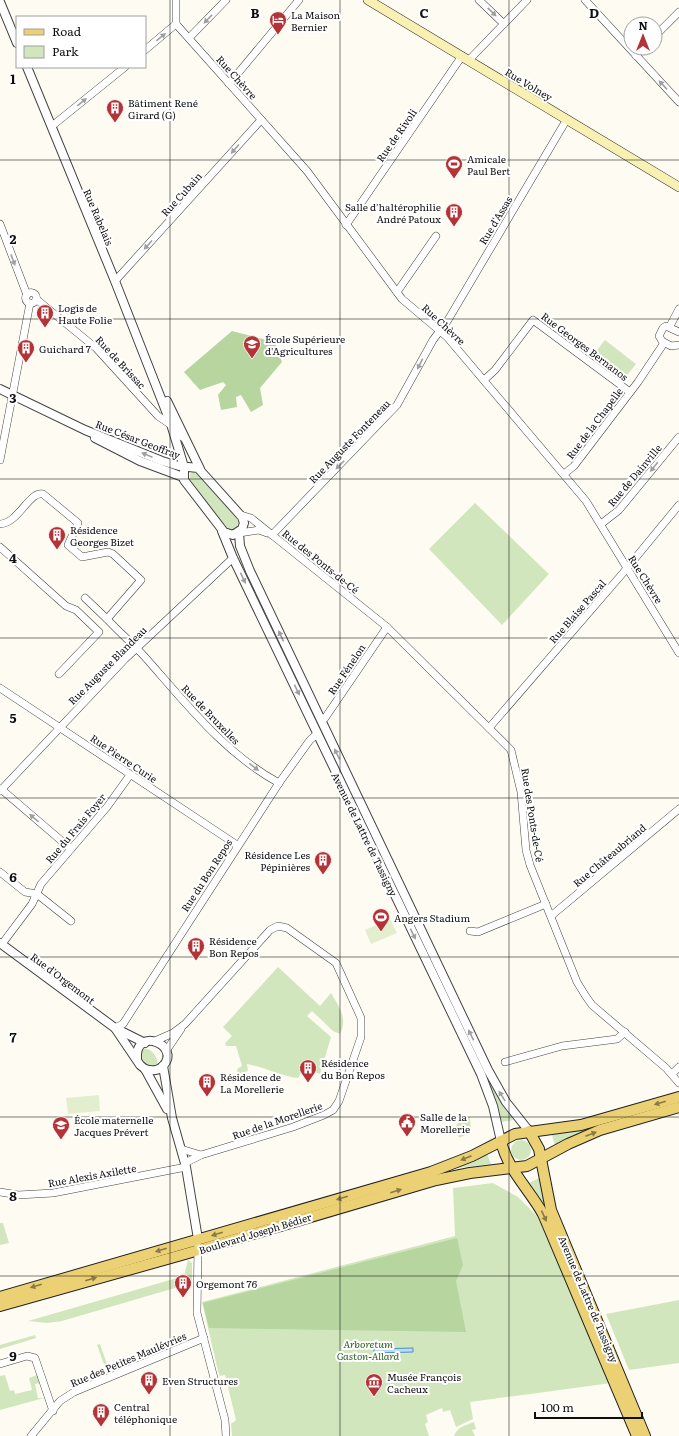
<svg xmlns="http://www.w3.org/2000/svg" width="679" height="1436" viewBox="0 0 679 1436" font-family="Literata,serif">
<rect width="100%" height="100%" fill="#fefcf2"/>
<g fill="#d2e6be">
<path d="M 605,340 L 636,364 L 625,378 L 594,354 Z"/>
<path d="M 192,472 L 197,474 L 237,519 L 239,523 L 237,528 L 231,531 L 224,528 L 190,479 L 190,475 Z"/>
<path d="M 475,503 L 549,574 L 502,625 L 429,549 Z"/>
<path d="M 278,967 L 320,1006 L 331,993 C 339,1007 348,1018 340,1034 L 333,1031 L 312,1011 L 307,1016 L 331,1037 L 320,1074 L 304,1068 L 298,1078 C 280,1076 265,1067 247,1064 L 248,1071 L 238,1074 L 237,1069 L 242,1066 L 236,1046 L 226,1046 L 225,1043 L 232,1036 L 223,1027 Z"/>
<path d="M 142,1048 C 152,1048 159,1057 157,1067 L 150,1068 L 140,1061 Z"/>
<path d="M 482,1068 L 499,1099 L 513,1120 L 502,1122 Z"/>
<path d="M 470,1117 L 471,1132 L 459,1138 L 456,1126 L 461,1118 Z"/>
<path d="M 587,1130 L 555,1145 L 552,1135 Z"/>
<circle cx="521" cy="1150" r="10"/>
<path d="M 487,1154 L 491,1164 L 457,1168 L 457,1167 Z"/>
<path d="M 539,1178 L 554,1226 L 529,1183 Z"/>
<path d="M 493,1183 L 518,1197 L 544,1223 L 611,1383 L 470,1402 L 473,1419 L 456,1427 L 450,1410 L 443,1412 L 442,1408 L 426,1415 L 428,1422 L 425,1424 L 429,1436 L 232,1436 L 231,1424 L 236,1420 L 225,1375 L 220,1376 L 218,1371 L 202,1302 L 455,1236 L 453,1188 Z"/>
<path d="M 0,1223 L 3,1223 L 9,1243 L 0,1245 Z"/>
<path d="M 188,1260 L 192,1263 L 192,1283 L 62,1321 L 47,1323 L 28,1321 L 184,1276 Z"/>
<path d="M 679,1300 L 679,1363 L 629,1370 L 606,1314 Z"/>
<path d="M 35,1335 L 36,1338 L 0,1349 L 0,1345 Z"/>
<path d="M 100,1344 L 108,1367 L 113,1366 L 108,1373 L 100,1372 L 98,1369 L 105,1367 L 97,1345 Z"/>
<path d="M 5,1375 L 10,1391 L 14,1390 L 15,1394 L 32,1390 L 29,1378 L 37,1375 L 40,1383 L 35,1384 L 38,1398 L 44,1398 L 0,1410 L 0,1376 Z"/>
<path d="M 474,1422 L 476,1429 L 472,1430 L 475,1436 L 454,1436 C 457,1427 466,1425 474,1422 Z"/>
</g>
<g fill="#b6d59f">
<path d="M 232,331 L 263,339 L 276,345 L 282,362 L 260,388 L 263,405 L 251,412 L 241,395 L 236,397 L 237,407 L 221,410 L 218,395 L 226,385 L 223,382 L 200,390 L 184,372 Z"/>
<path d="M 457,1238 L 463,1265 L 456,1281 L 466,1332 L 209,1328 L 203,1303 Z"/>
</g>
<g fill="#e3eecf">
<path d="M 390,919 L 397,933 L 371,944 L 365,930 Z"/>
<path d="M 99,1095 L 100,1111 L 68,1114 L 66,1098 Z"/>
</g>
<path fill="#bbdcf1" stroke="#498fc1" d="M 413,1348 L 413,1352 L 374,1353 L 374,1349 Z"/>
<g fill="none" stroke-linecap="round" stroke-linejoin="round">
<g stroke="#424242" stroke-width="8">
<g id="minor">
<path d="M 479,0 L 504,24"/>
<path d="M 585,0 L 679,102"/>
<path d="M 176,24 L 307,171 L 402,299 L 447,337 L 586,501 L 679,653"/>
<path d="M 176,24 L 176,0"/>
<path d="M 655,36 L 679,12"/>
<path d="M 189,38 L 226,0"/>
<path d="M 145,50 L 176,24"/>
<path d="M 636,56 L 643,48"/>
<path d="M 469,60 L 527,0"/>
<path d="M 229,84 L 299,0"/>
<path d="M 52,126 L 125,67"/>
<path d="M 0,224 L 27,295"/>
<path d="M 346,225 L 462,56"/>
<path d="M 115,281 L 261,120"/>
<path d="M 397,292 L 436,236"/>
<circle cx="31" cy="298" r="5.5"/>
<path d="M 36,299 L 96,348 L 158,416 L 177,429 L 178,434 L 184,438"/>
<path d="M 670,326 L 679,309"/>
<path d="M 679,332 L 666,326 L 663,328 L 659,336 L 662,341 L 671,346 L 679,345"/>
<path d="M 484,380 L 495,370 L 533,320 L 630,392"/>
<path d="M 0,460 L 30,303"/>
<path d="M 564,474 L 574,466 L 638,382 L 664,343"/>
<path d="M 241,515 L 251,518 L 387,627 L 511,750 L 521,792 L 526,850 L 530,865 L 577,982 L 585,995 L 592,1005 L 666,1068 L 679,1083"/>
<path d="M 0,524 C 19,523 29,491 43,494 L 78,523 L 68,545 L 82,557 L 108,552 L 113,554 L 141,580 L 107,619 L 85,598"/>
<path d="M 601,524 L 619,510 L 679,437"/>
<path d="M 239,533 L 259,530 L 267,533"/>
<path d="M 272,535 L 397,405 L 433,340 L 448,320 L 567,119"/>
<path d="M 0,547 L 66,606 L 76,610 L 99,632 L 59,674"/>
<path d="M 107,619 C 118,631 132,643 144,656 C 185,702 224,753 279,783"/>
<path d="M 0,688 L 237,845"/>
<path d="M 321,720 L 325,718 L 387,627"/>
<path d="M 489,728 L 623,573 L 679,505"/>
<path d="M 1,789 L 71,849"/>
<path d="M 0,791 L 125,659 L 233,558"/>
<path d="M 0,872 L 25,892 L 37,894 L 71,921"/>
<path d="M 551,916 L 679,809"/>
<path d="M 470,931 L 478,932 L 546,904"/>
<path d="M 2,944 L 32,904 L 41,884 L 107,807 L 130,775"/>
<path d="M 115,1028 L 123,1024 L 279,783 L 310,740 L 317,734"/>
<path d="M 155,1041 L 173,1033 L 185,1024 L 270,930 L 278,926 L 287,928 L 336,963 L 361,1018 L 361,1037 L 339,1101 L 333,1110 L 324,1115 L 293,1127 L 201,1155 L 185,1163"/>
<path d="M 166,1051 L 181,1029"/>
<path d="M 505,1062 L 562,1046 L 617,1039 L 625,1032"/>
<path d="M 672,1074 L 679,1067"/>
<path d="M 181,1149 L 201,1155"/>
<path d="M 0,1192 L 18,1195 L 53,1193 L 186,1167"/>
<path d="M 198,1247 L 197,1313 L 225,1420 L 226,1436"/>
<path d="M 0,1364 L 27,1356 L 35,1358 L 53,1411"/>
<path d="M 31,1436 L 60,1401 L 74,1392 L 204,1338"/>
</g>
</g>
<g stroke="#424242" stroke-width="10">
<g id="tertiary">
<path d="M 0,2 L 17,43"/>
<path d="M 0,389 L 85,430 L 162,461 L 179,466 L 198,468 L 242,517 L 244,523 L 242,529 L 233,535 L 224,532 L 184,480 L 184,467 L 171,424 L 115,281 L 27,67"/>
<path d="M 167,401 L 200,469"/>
<path d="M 95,438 L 140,461 L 183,477"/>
<path d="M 222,531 L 233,558 L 481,1074 L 493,1106 L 501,1141"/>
<path d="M 239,533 L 240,546 L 250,571 L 488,1070 L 506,1102 L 529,1131"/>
<path d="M 0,943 L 115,1028 L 145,1043"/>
<path d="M 115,1028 L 140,1065 L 145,1069 L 167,1109"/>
<path d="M 137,1058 C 135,1026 182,1045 163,1066 C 158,1071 151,1071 145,1069"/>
<path d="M 163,1066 L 172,1118 L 186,1167 L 198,1239"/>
</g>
</g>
<g stroke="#313131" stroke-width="10">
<path id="secondary" d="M 368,0 L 679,187"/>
</g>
<g stroke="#202020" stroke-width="12">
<g id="primary">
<path d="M 529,1131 L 539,1149 L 551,1210 L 645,1436"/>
<path d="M 501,1141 C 507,1169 529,1189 543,1214 L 637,1436"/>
<path d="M 0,1297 L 431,1172 L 472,1156 L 515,1134 L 581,1125 L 679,1097"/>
<path d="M 0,1306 L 185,1254 L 436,1180 L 470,1173 L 527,1166 L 568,1144 L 600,1130 L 679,1107"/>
</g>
</g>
<use href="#minor" stroke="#fff" stroke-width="7"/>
<use href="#tertiary" stroke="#fff" stroke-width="8"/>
<use href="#secondary" stroke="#f8f1b3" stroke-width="9"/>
<use href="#primary" stroke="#ecd174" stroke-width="10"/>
</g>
<defs><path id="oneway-solid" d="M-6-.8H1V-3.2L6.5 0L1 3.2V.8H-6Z"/></defs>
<g fill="#9f9f9f">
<use href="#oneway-solid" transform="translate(492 12) rotate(44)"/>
<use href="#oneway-solid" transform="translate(208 19) rotate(134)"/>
<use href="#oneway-solid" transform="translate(161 37) rotate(-39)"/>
<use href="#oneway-solid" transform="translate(663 85) rotate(-133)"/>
<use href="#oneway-solid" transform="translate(82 102) rotate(-39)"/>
<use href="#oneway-solid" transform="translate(235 149) rotate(131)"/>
<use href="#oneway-solid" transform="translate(148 245) rotate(132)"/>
<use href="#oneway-solid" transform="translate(13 260) rotate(70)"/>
<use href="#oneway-solid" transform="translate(420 364) rotate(117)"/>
<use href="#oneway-solid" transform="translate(147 455) rotate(-158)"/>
<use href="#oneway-solid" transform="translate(340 465) rotate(135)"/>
<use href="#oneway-solid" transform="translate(654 467) rotate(129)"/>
<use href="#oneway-solid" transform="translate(243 578) rotate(65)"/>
<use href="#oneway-solid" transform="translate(281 636) rotate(-115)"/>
<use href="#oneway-solid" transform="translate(297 690) rotate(64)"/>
<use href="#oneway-solid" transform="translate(337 754) rotate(-116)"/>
<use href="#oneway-solid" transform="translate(254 767) rotate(37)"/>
<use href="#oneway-solid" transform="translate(34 818) rotate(-140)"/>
<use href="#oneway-solid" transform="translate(413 934) rotate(64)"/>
<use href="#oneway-solid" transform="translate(471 1035) rotate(-116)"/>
<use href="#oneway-solid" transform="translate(502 1096) rotate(-122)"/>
</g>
<g fill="#897a47">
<use href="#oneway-solid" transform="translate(660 1103) rotate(164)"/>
<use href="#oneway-solid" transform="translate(591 1134) rotate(-21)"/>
<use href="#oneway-solid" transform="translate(466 1158) rotate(157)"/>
<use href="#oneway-solid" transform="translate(396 1191) rotate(-17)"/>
<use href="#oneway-solid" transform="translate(342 1198) rotate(163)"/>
<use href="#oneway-solid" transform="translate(544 1216) rotate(65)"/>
<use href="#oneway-solid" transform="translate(217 1234) rotate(163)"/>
<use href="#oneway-solid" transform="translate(161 1250) rotate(163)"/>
<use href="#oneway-solid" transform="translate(91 1279) rotate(-16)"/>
<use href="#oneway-solid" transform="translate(36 1286) rotate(164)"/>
</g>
<path fill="none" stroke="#0f0f0f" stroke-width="1" stroke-opacity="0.55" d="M 170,0 L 170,1436M 340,0 L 340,1436M 509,0 L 509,1436M 0,160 L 679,160M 0,319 L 679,319M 0,479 L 679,479M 0,638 L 679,638M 0,798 L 679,798M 0,957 L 679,957M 0,1117 L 679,1117M 0,1276 L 679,1276"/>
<defs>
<g id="hotel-pin" transform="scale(0.9)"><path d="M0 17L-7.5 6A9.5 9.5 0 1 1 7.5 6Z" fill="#b33337" stroke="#fff"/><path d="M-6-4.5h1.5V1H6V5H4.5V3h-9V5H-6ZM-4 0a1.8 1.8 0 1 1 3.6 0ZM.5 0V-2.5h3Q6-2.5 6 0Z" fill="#fff"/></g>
<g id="building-pin" transform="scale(0.9)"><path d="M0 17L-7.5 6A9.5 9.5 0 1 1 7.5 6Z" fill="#b33337" stroke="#fff"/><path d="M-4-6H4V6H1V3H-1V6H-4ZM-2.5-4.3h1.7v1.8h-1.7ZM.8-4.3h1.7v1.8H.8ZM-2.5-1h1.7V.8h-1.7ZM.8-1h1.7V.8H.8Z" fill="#fff"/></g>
<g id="stadium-pin" transform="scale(0.9)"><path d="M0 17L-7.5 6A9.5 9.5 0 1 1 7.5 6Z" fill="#b33337" stroke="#fff"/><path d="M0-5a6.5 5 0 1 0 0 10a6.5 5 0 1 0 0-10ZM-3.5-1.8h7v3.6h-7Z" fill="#fff"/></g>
<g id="university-pin" transform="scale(0.9)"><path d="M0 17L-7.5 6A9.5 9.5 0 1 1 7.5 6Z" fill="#b33337" stroke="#fff"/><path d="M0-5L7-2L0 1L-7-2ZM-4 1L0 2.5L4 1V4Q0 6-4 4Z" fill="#fff"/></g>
<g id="civic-pin" transform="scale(0.9)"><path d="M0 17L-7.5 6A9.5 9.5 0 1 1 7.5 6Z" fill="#b33337" stroke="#fff"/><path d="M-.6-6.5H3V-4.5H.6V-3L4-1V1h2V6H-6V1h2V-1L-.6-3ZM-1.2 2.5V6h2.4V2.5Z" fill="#fff"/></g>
<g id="school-pin" transform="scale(0.9)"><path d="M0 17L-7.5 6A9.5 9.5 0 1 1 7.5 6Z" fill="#b33337" stroke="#fff"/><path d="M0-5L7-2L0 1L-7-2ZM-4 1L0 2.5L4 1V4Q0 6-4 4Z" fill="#fff"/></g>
<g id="museum-pin" transform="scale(0.9)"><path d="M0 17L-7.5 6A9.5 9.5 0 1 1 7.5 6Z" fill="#b33337" stroke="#fff"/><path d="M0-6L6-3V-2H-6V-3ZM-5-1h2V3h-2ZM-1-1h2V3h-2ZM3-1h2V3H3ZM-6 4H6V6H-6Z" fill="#fff"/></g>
</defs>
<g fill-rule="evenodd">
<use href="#hotel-pin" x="278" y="20"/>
<use href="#building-pin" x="115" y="108"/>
<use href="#stadium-pin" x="454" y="164"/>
<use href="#building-pin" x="454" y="212"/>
<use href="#building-pin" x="45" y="313"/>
<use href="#university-pin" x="252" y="344"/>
<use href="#building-pin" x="26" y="348"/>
<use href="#building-pin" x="57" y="535"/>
<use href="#building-pin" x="323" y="860"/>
<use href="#stadium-pin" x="381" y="917"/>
<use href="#building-pin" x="196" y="946"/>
<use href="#building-pin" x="308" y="1068"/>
<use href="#building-pin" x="207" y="1082"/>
<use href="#civic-pin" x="407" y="1122"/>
<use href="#school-pin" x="61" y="1125"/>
<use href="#building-pin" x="183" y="1283"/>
<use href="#building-pin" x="149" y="1380"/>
<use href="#museum-pin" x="374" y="1382"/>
<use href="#building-pin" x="101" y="1412"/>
</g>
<g text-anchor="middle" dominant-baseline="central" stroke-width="4" stroke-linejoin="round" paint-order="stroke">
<g font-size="10" fill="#0f0f0f" stroke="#fff" text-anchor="start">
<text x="291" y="14">La Maison<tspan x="291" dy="12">Bernier</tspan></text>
<text x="128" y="102">Bâtiment René<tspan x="128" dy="12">Girard (G)</tspan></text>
<text x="467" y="158">Amicale<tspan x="467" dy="12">Paul Bert</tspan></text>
<text x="441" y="206" text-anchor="end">Salle d'haltérophilie<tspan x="441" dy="12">André Patoux</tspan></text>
<text x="58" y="307">Logis de<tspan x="58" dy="12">Haute Folie</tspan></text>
<text x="265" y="338">École Supérieure<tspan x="265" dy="12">d'Agricultures</tspan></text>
<text x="39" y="348">Guichard 7</text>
<text x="70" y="529">Résidence<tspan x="70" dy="12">Georges Bizet</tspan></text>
<text x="310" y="854" text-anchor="end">Résidence Les<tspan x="310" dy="12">Pépinières</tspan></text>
<text x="394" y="917">Angers Stadium</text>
<text x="209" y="940">Résidence<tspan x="209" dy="12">Bon Repos</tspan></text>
<text x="321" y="1062">Résidence<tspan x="321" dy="12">du Bon Repos</tspan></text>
<text x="220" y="1076">Résidence de<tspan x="220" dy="12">La Morellerie</tspan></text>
<text x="420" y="1116">Salle de la<tspan x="420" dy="12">Morellerie</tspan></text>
<text x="74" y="1119">École maternelle<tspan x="74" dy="12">Jacques Prévert</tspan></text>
<text x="196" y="1283">Orgemont 76</text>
<text x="387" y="1376">Musée François<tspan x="387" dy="12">Cacheux</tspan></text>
<text x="162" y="1380">Even Structures</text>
<text x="114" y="1406">Central<tspan x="114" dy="12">téléphonique</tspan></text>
</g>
<g font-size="10" fill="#0f0f0f" stroke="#fff">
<text transform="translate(237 77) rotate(48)">Rue Chèvre</text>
<text transform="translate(529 84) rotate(31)">Rue Volney</text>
<text transform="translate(396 135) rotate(-55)">Rue de Rivoli</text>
<text transform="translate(181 194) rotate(-48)">Rue Cubain</text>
<text transform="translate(99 217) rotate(67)">Rue Rabelais</text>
<text transform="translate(495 220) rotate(-59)">Rue d'Assas</text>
<text transform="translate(444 324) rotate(43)">Rue Chèvre</text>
<text transform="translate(585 346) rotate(37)">Rue Georges Bernanos</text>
<text transform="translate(121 362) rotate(47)">Rue de Brissac</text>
<text transform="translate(594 423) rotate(-53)">Rue de la Chapelle</text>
<text transform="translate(138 439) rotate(21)">Rue César Geoffray</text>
<text transform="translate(349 441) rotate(-46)">Rue Auguste Fonteneau</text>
<text transform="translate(634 475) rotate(-50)">Rue de Dainville</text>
<text transform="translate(321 561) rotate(39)">Rue des Ponts-de-Cé</text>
<text transform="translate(646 579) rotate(58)">Rue Chèvre</text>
<text transform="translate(577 611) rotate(-49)">Rue Blaise Pascal</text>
<text transform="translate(107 665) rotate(-45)">Rue Auguste Blandeau</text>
<text transform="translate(346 669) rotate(-56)">Rue Fénelon</text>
<text transform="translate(211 714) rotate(46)">Rue de Bruxelles</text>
<text transform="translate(124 758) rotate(34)">Rue Pierre Curie</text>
<text transform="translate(533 815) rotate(81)">Rue des Ponts-de-Cé</text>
<text transform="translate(75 828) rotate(-50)">Rue du Frais Foyer</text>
<text transform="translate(365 834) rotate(64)">Avenue de Lattre de Tassigny</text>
<text transform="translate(609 855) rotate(-40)">Rue Châteaubriand</text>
<text transform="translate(206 875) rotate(-57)">Rue du Bon Repos</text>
<text transform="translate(63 978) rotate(37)">Rue d'Orgemont</text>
<text transform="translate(277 1120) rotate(-19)">Rue de la Morellerie</text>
<text transform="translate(92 1175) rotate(-10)">Rue Alexis Axilette</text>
<text transform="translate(255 1233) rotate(-17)">Boulevard Joseph Bédier</text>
<text transform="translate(589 1299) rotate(67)">Avenue de Lattre de Tassigny</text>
<text transform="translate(128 1359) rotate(-23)">Rue des Petites Maulévries</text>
</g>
<g font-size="10" font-style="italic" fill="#306125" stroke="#fff">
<text x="368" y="1343">Arboretum<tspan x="368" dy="12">Gaston-Allard</tspan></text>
</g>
</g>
<g font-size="13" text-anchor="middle" font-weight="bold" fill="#0f0f0f" stroke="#fff" stroke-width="4" stroke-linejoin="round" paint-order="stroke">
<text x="255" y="18">B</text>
<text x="424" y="18">C</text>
<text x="594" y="18">D</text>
<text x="13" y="84">1</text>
<text x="13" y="244">2</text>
<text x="13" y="403">3</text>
<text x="13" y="563">4</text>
<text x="13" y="723">5</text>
<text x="13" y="882">6</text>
<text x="13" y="1042">7</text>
<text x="13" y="1201">8</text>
<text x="13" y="1361">9</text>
</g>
<rect x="16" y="16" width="130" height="52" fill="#ffffff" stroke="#9f9f9f"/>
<rect x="24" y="29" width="20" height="6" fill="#ecd174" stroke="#9f9f9f"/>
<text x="52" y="36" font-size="12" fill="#0f0f0f">Road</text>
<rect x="24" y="46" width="20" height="12" fill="#d2e6be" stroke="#9f9f9f"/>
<text x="52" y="56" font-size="12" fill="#0f0f0f">Park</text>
<g transform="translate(643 36)"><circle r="19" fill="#ffffff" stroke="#9f9f9f"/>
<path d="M0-3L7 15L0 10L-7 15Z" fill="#b33337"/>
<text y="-6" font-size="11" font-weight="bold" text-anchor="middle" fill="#0f0f0f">N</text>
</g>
<path d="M535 1412v6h107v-6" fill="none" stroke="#0f0f0f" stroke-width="2"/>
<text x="541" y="1412" font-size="12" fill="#0f0f0f" stroke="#ffffff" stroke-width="3" paint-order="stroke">100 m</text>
</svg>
